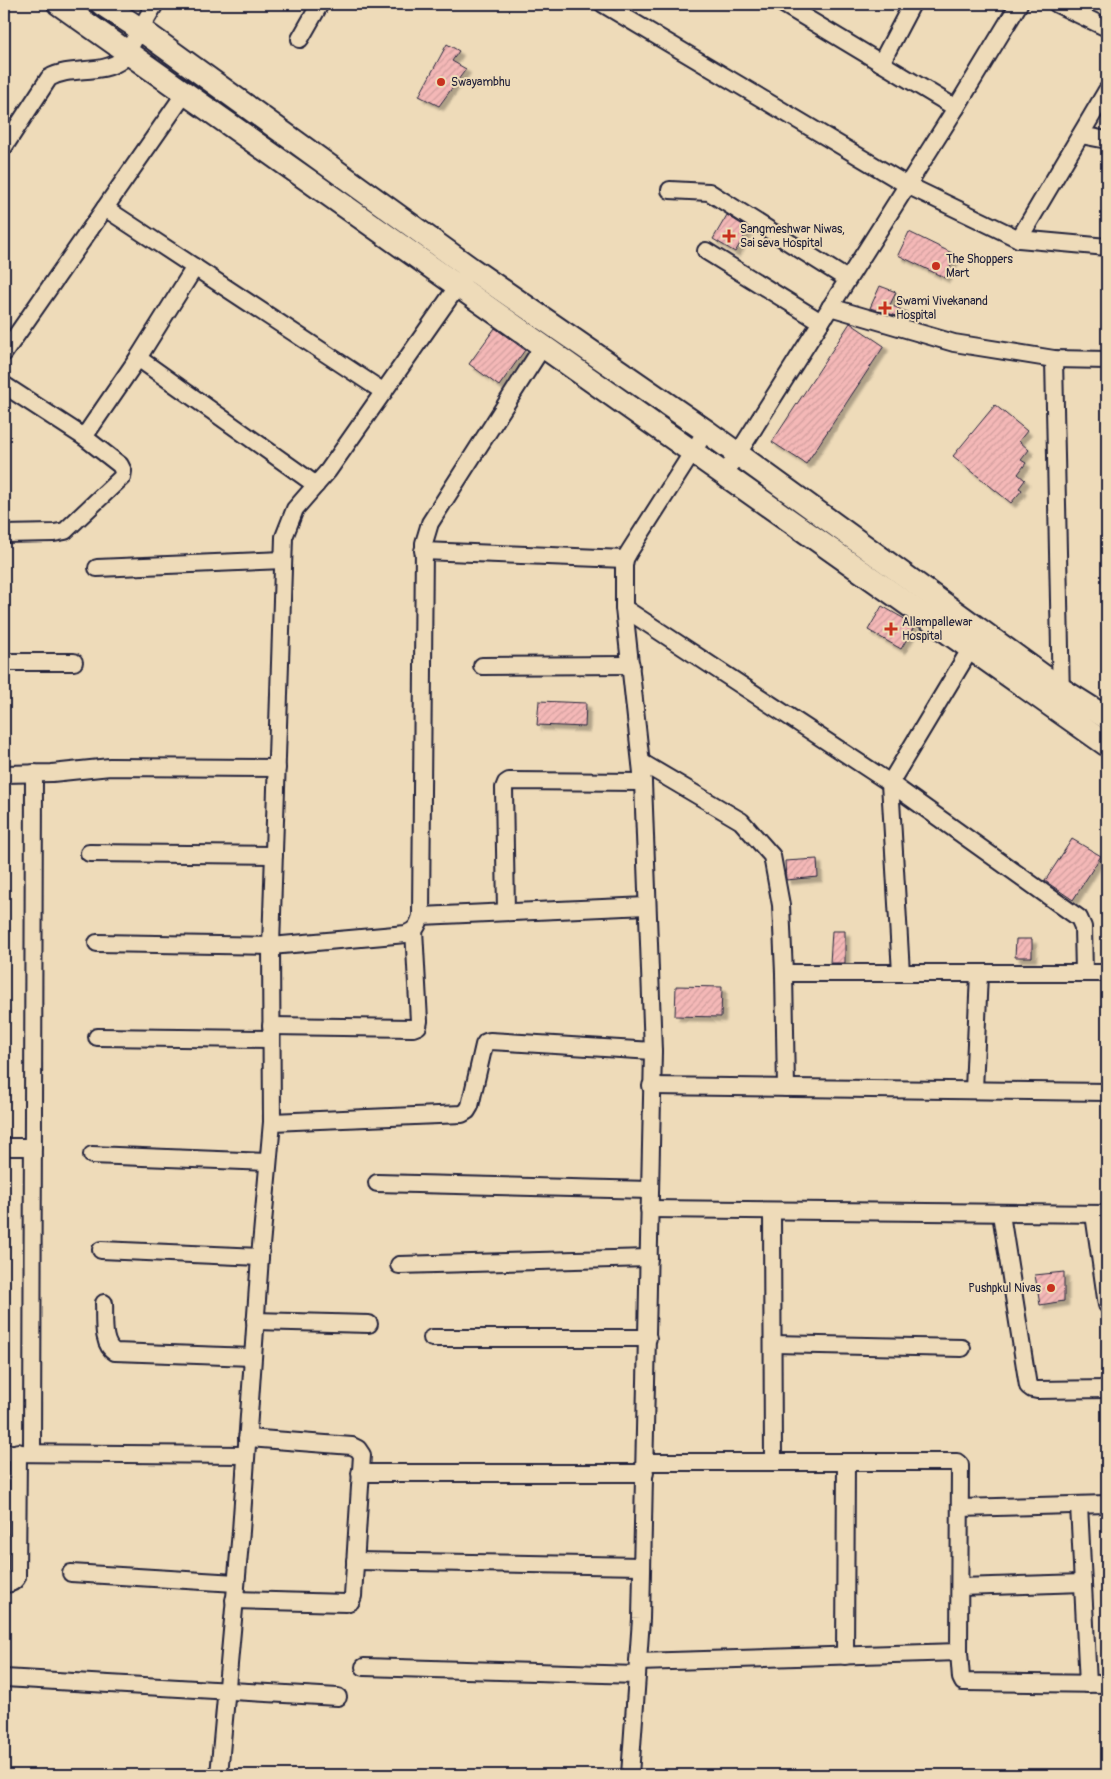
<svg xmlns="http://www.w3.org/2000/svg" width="1111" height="1779" viewBox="0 0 1111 1779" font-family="Pangolin,sans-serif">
<defs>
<pattern id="building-hatch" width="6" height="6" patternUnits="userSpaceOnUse" patternTransform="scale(1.25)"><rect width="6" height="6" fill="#f4b8b7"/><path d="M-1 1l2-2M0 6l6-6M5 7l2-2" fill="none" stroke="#d19e9e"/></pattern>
<filter id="shadow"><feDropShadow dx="4.5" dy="4.5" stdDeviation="1" flood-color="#0004"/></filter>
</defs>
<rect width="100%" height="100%" fill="#eedbb9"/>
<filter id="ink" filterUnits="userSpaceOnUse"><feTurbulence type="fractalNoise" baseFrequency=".02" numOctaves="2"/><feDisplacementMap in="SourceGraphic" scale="10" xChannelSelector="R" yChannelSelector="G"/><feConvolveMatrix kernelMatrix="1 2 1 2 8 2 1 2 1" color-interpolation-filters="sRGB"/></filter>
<g filter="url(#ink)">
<g fill="url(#building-hatch)" stroke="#22223b" filter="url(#shadow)">
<path d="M 447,44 L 459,51 L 452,61 L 466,69 L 439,106 L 419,96 Z"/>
<path d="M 727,215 L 749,229 L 735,252 L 713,239 Z"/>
<path d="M 909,232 L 956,255 L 945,278 L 898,255 Z"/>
<path d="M 880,286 L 896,292 L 890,305 L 907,312 L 904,318 L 870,308 Z"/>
<path d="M 850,323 L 884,346 L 806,464 L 772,442 Z"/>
<path d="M 495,328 L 525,350 L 499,386 L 469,364 Z"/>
<path d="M 995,405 L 1027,431 L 1019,441 L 1029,450 L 1021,460 L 1026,463 L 1018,474 L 1025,480 L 1019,488 L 1022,490 L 1011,503 L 953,456 Z"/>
<path d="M 882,606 L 915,625 L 901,649 L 868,630 Z"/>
<path d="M 539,701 L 586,703 L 585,727 L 537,725 Z"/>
<path d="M 1072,839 L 1101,856 L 1073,900 L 1045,881 Z"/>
<path d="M 817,859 L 818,877 L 786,880 L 785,861 Z"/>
<path d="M 832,931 L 845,931 L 845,963 L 830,963 Z"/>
<path d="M 1016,939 L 1032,939 L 1032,957 L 1015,957 Z"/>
<path d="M 676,986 L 722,987 L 721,1017 L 675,1016 Z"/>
<path d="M 1064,1272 L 1064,1301 L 1040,1305 L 1035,1275 Z"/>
</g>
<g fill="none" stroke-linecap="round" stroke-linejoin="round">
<g stroke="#22223b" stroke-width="20">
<g id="minor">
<path d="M 603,4 L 907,185 L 1019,239 L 1107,247"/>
<path d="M 783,4 L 956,108"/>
<path d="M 1057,4 L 1107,28"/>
<path d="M 300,39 L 320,4"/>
<path d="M 881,63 L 912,4"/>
<path d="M 1081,135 L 1107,140"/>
<path d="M 4,147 L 49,78 C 71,65 102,76 123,59 L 155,4"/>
<path d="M 670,190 L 709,192 L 847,279"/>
<path d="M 105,208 L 384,392"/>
<path d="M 1019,239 L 1107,90"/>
<path d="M 706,251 L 821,322"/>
<path d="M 830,307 L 954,343 L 1054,359 L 1107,360"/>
<path d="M 4,353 L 185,93"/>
<path d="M 138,358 L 316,485"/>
<path d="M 1054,359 L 1061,697"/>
<path d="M 4,385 L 84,437 L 120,465 L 123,471 L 122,477 L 65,531 L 54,533 L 4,534"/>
<path d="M 84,437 L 138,358 L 195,267"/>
<path d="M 725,474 L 956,108 L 1019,4"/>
<path d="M 423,551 L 625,559"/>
<path d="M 97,568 L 283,560"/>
<path d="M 624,608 L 890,783 L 1079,918 L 1083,927 L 1084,973"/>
<path d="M 4,662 L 74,662"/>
<path d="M 482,666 L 631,665"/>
<path d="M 641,762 L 741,821 L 772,856 L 781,905 L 784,973 L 786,1088"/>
<path d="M 4,774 L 52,773 L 110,767 L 277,768"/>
<path d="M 89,853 L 274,855"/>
<path d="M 506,912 L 504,788 L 506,783 L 509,781 L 643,782"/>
<path d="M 421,916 L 647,906"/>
<path d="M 97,943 L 271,946 L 406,934 C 416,930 418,926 421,916 L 424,543 L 430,523 L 543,346"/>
<path d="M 784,973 L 1107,973"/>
<path d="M 901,973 L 890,783 L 971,648"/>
<path d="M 271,1026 L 413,1028 L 418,1026 L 419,1021 L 414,930"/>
<path d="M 97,1037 L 271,1039"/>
<path d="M 651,1086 L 1107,1092"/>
<path d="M 974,1090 L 979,973"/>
<path d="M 272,1122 L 462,1114 L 467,1111 L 470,1106 L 484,1045 L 486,1042 L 490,1041 L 653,1051"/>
<path d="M 4,1147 L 33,1147"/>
<path d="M 92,1155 L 267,1162"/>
<path d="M 377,1183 L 650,1190"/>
<path d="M 649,1209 L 1107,1214"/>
<path d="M 772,1211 L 773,1462"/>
<path d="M 1001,1214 L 1028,1386 L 1032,1389 L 1037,1390 L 1107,1389"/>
<path d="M 1094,1214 L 1107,1305"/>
<path d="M 101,1250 L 260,1257"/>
<path d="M 399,1265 L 649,1258"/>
<path d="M 104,1303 C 105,1318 101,1344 115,1352 L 252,1357"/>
<path d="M 255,1321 L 369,1324"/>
<path d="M 432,1338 L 648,1338"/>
<path d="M 773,1344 L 962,1348"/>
<path d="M 4,1453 L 246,1455"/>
<path d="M 32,1453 L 34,773"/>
<path d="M 645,1462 L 957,1462 L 960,1465 L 959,1652 L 961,1678 L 963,1682 L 1107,1684"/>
<path d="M 360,1473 L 645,1473"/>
<path d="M 1079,1505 L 1088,1684"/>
<path d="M 960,1508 L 1107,1504"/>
<path d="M 355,1561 L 642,1566"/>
<path d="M 71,1573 L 236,1583"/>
<path d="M 4,1584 C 10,1584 14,1583 17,1577 L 18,1452"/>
<path d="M 960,1587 L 1083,1583"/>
<path d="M 234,1600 L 346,1603 L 351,1601 L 353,1596 L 362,1455 L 358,1449 L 352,1446 L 247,1438"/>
<path d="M 845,1656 L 846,1462"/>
<path d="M 638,1662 L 959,1652"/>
<path d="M 364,1667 L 637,1675"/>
<path d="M 4,1678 L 338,1697"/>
<path d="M 219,1775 L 241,1531 L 260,1257 L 272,1122 L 271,946 L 284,537 L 295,509 L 328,471 L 464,277"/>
<path d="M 630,1775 L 641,1619 L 653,1051 L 643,782 L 624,608 L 624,566 L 625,559 L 629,552 L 706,431"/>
</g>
</g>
<g stroke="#22223b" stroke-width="26">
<g id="secondary">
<path d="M 59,4 L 1107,745"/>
<path d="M 102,4 L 140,29 L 470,268 L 706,431 L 1061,689 L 1107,718"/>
</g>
</g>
<use href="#minor" stroke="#eedbb9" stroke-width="16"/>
<use href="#secondary" stroke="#eedbb9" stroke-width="22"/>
</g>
</g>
<g fill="#c8321e" stroke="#eedbb9" stroke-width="2">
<circle cx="441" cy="82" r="5"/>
<path d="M726.5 228.5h5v5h5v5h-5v5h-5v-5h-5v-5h5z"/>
<circle cx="936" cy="266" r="5"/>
<path d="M882.5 300.5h5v5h5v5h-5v5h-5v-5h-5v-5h5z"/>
<path d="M888.5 621.5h5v5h5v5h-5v5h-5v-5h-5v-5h5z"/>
<circle cx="1051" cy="1288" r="5"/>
</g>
<g text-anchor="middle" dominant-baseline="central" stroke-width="4" stroke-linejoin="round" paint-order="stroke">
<g font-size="12" fill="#22223b" stroke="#eedbb9" text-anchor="start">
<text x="451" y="82">Swayambhu</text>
<text x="740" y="229">Sangmeshwar Niwas,<tspan x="740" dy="14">Sai seva Hospital</tspan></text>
<text x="946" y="259">The Shoppers<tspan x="946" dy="14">Mart</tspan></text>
<text x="896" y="301">Swami Vivekanand<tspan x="896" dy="14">Hospital</tspan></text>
<text x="902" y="622">Allampallewar<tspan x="902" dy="14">Hospital</tspan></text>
<text x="1041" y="1288" text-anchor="end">Pushpkul Nivas</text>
</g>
</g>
<rect width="1111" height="1779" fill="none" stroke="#eedbb9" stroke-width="20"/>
<rect x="10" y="10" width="1091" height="1759" fill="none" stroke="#22223b" stroke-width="2" filter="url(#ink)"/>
</svg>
